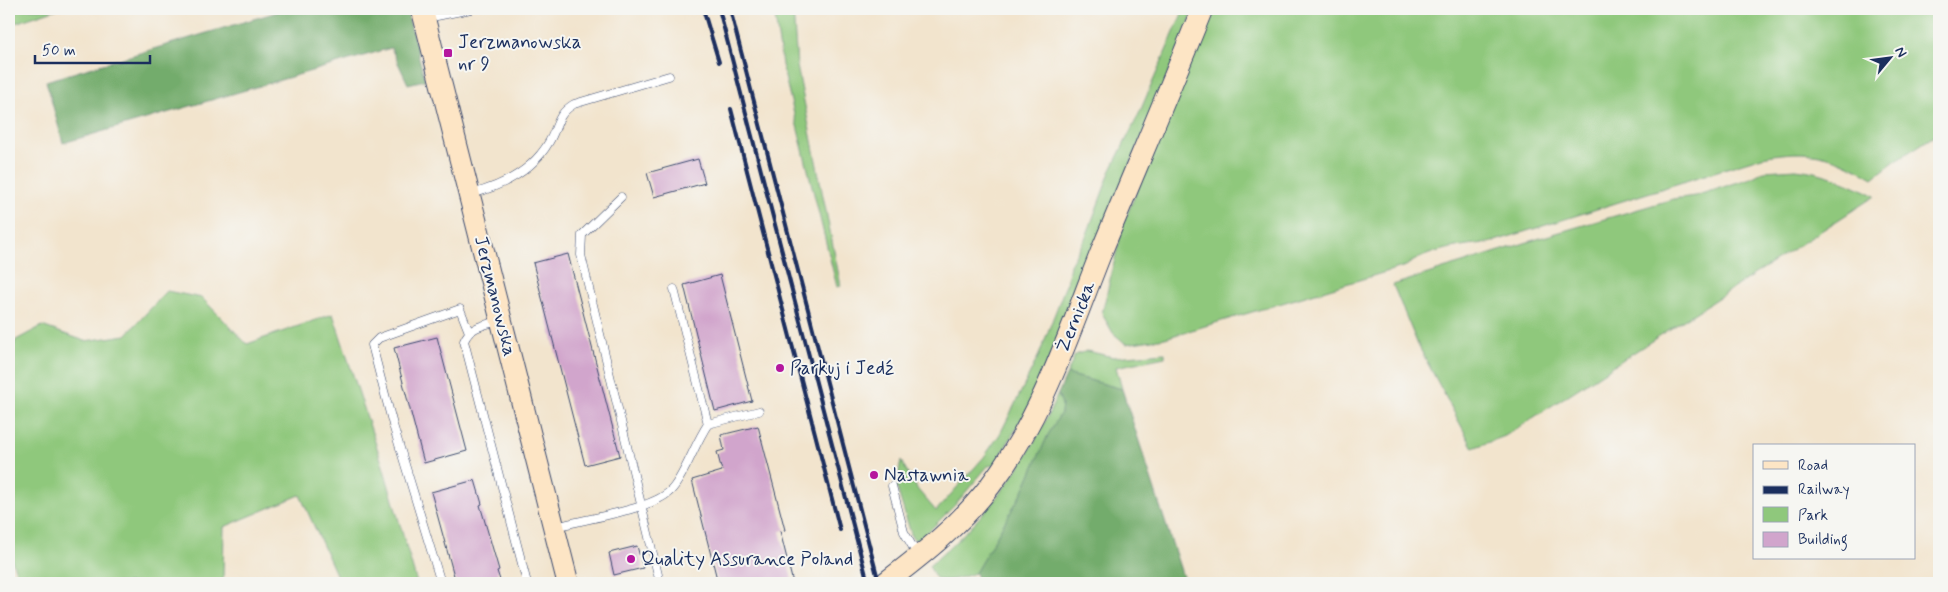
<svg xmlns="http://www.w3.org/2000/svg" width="1948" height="592" viewBox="0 0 1948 592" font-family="Mynerve,sans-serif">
<rect width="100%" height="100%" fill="#f6f6f2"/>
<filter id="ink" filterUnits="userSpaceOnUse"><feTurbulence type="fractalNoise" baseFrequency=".02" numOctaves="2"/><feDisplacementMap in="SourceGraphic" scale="10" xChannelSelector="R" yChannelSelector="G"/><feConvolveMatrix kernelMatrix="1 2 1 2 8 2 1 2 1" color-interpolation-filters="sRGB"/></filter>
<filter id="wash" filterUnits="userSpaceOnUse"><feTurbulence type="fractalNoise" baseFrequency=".0096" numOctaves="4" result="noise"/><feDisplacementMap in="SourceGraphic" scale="20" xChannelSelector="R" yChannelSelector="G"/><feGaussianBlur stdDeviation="1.12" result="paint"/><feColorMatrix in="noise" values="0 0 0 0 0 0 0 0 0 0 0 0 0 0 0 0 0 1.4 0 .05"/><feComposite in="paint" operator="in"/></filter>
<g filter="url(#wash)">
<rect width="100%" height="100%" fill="#f2e4cd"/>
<g fill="#8fc87c" stroke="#557c6d">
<path d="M 9,9 L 57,9 L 9,25 Z"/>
<path d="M 774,9 L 793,9 L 797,66 L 841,286 L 837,287 L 782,65 Z"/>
<path d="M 1184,9 L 1195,9 L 1031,403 L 995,465 L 988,466 L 954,506 L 918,542 L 912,537 L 896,485 L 901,461 L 918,490 L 936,511 L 984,457 L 1000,434 L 1014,406 L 1039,355 L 1067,282 L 1070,265 L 1086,237 L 1110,172 L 1138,116 Z"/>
<path d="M 1213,9 L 1939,9 L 1939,133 L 1895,161 L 1873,178 C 1832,154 1810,148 1762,157 L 1489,243 C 1465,244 1425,251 1406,266 L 1165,338 L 1126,344 L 1113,333 L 1102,314 L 1123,224 Z"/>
<path d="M 1796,169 C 1825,172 1850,183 1875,196 L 1505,436 L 1473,448 L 1418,345 L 1393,285 L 1553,234 L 1673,199 L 1695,196 L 1751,178 L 1764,171 Z"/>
<path d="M 167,291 L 202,298 L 247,344 L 333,314 L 383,466 L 417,583 L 340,583 L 300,495 L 224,527 L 223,583 L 20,583 L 9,552 L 9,358 L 16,340 L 42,326 L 85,341 L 126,335 Z"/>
<path d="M 1087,351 L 1113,357 L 1165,353 L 1165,357 L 1116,367 L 1122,389 L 1067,374 L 1075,355 Z"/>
<path d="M 1058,394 L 1062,404 L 1061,413 L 1048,435 L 1023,491 L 975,573 C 966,576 943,585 935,577 C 933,574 931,569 929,566 C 990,513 1025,468 1058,394 Z"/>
</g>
<g fill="#73ac6c" stroke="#476e65">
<path d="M 287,9 L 400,9 L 408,16 L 425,80 L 408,84 L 391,48 L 63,143 L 46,81 Z"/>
<path d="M 1067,374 L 1122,389 L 1185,583 L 979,583 L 975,573 L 1023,491 L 1048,435 L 1061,413 L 1062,404 L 1058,394 Z"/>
</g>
<g id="blocks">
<g fill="#d1a5cc">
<path d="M 698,159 L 705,183 L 654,197 L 647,173 Z"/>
<path d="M 568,254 L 620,456 L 585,465 L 533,263 Z"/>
<path d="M 720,275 L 752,401 L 715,411 L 684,285 Z"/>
<path d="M 437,337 L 467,451 L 424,463 L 394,348 Z"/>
<path d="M 758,426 L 785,530 L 780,531 L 793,583 L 718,583 L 692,480 L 722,471 L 717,452 L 724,450 L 721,435 Z"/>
<path d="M 475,480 L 482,504 L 480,505 L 499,570 L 497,571 L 501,583 L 456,583 L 431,492 Z"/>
<path d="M 637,546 L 643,568 L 614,575 L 609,553 Z"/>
</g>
</g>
</g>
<g filter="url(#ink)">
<use href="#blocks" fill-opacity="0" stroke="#3b4a6f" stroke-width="1"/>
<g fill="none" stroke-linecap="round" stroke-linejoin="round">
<g stroke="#3b4a6f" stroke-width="9">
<g id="lane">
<path d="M 427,18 L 471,9"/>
<path d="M 471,194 C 502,186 533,170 549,142 C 559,125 556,115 574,104 L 669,76"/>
<path d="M 621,197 L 582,235 L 581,255 L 660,583"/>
<path d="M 674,289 L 708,424"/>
<path d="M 500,321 C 485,325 470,326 464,341 L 527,583"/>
<path d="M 892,486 L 904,532 L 918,556"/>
<path d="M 556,527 C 585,518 656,510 673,488 C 686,472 695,443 708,424 L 759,411"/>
<path d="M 441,583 L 393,425 L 372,345 L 379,338 L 460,309 L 469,332"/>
</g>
</g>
<g stroke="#3b4a6f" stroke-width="23">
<g id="secondary">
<path d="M 422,9 L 568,583"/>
<path d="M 885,583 C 923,554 961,524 990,486 C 1043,416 1070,330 1102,250 C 1135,170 1170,89 1202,9"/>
</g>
</g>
<use href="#lane" stroke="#fff" stroke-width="8"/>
<use href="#secondary" stroke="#fde5c5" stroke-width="21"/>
<g stroke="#1b2f5e" stroke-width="4">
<path d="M 703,9 L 719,62"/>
<path d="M 719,9 L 868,583"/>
<path d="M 730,9 L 879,583"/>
<path d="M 731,109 L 840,530"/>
</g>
</g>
</g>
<g fill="#b5179e" stroke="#f6f6f2" stroke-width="2">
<rect x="443" y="48" width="10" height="10" rx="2.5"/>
<circle cx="780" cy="368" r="5"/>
<circle cx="874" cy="475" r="5"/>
<circle cx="631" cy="559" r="5"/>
</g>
<g text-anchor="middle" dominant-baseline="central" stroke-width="4" stroke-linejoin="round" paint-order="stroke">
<g font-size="19" fill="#1b2f5e" stroke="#f6f6f2" text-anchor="start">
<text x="458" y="42">Jerzmanowska<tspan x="458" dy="22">nr 9</tspan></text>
<text x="790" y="368">Parkuj i Jedź</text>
<text x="884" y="475">Nastawnia</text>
<text x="641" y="559">Quality Assurance Poland</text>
</g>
<g font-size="19" fill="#1b2f5e" stroke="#f6f6f2">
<text transform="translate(495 296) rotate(76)">Jerzmanowska</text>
<text transform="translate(1076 317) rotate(-68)">Żernicka</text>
</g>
</g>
<rect width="1948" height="592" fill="none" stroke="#f6f6f2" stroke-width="30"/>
<rect x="1753" y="444" width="162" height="115" fill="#f6f6f2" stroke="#9ea6b7"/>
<rect x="1763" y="461" width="25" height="8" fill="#fde5c5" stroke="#9ea6b7"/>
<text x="1798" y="470" font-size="15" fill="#1b2f5e">Road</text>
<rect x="1763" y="486" width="25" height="8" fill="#1b2f5e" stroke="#9ea6b7"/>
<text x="1798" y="494" font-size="15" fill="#1b2f5e">Railway</text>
<rect x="1763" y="507" width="25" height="15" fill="#8fc87c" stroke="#9ea6b7"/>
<text x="1798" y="520" font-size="15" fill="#1b2f5e">Park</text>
<rect x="1763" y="532" width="25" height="15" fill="#d1a5cc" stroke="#9ea6b7"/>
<text x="1798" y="544" font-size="15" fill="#1b2f5e">Building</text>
<g transform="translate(1890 58) rotate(61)" stroke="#f6f6f2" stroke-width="4" paint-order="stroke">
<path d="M0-4L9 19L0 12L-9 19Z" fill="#1b2f5e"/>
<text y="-8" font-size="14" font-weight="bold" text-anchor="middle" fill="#1b2f5e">N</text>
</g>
<path d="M35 55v8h115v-8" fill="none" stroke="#1b2f5e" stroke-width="2.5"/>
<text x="42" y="55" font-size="15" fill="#1b2f5e" stroke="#f6f6f2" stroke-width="4" paint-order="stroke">50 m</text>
</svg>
